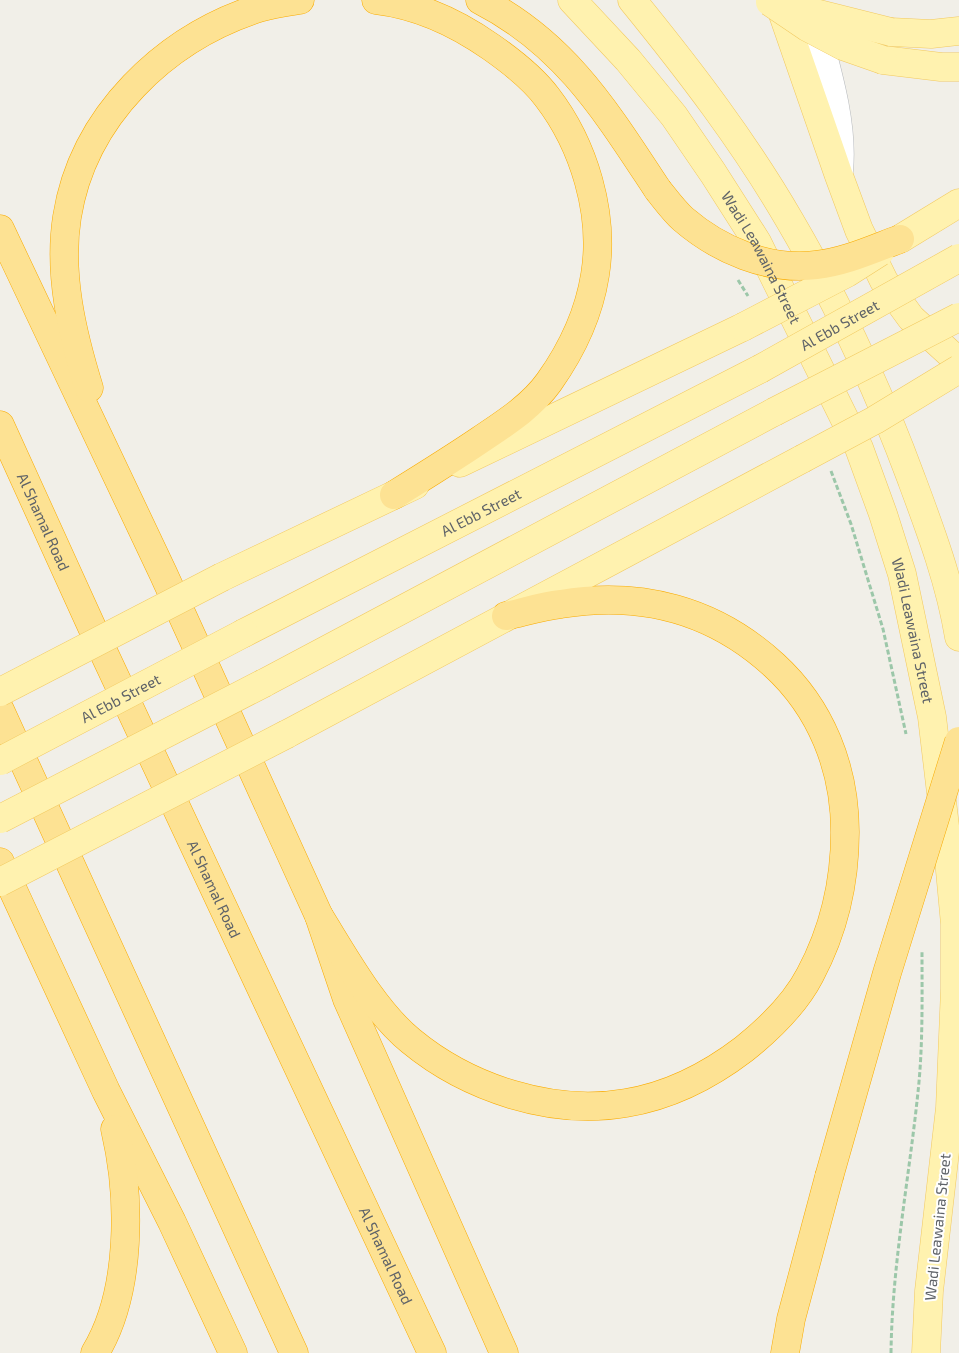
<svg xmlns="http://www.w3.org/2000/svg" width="959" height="1353" viewBox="0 0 959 1353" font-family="'Exo 2',sans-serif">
<rect width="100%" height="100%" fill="#f1efe8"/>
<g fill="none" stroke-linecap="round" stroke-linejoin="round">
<g stroke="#b5b8bc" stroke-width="29">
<path id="minor" d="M 812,14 C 824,61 844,121 839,170"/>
</g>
<g stroke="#f2c960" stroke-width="29">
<g id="major">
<path id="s1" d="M 572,0 L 628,60 L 674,116 L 713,173 L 757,242 L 859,448 L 883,514 L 902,574 L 932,717 L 949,860 L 955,924 L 955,989 L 950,1108 L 929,1291 L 926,1353"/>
<path d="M 632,0 C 689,70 745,143 790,221 C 838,303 878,389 911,478 C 930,529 950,582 959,637"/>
<path d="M 778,0 L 839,176 L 859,230 L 884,281 L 911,318 L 959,362"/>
<path d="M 891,32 L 931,34 L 959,31"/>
<path d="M 883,60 L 941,67 L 959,67"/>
<path d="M 900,239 L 959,203"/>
<path d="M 460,463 L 743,327"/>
<path d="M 222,577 L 415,485"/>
<path id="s2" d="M 244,633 L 760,369"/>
<path d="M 264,683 L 774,412"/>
<path d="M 287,734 L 802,459"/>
</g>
</g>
<g stroke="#f9ab00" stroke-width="29">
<g id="highway">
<path d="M 376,0 C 418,5 457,23 491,47 C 511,61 532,77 547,97 C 584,145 605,214 595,275 C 589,313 571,351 549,382 C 531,407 505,423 480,440 C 452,459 423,477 394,495"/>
<path d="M 480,0 C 566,44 607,113 658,190"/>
<path d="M 0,229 L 163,573 L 319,916 L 347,999 L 504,1353"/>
<path d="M 89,388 C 72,333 58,274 67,217 C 83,116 165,38 259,8 C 272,4 287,2 300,0"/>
<path id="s3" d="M 0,425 L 95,634 L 432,1353"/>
<path d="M 0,710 L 294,1353"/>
<path d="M 0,862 L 106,1091 L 172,1222 L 233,1353"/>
<path d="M 319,916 C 344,956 374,1011 411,1041 C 468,1088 552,1116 626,1103 C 669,1096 710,1075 744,1049 C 769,1029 795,1004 810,975 C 834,930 845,882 845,832 C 845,768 821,708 774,665 C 714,610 641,591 561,604 C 542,606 524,612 506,616"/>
<path d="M 95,1353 C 132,1292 131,1197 115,1129"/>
<path d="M 785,1353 L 791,1319 L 829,1177"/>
</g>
</g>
<g stroke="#9cc7a9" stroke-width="3" stroke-dasharray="5 2.5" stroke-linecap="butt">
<path d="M 738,280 L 748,296"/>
<path d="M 831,471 L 851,524 L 883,629 L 906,734"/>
<path d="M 891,1353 C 892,1266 909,1179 918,1092 C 923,1046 922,998 922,952"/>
</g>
<use href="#minor" stroke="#fff" stroke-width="28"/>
<use href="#major" stroke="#fff2af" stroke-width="28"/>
<use href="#highway" stroke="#fde293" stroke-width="28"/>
<g stroke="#f2c960" stroke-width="29" stroke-linecap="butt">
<g id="major-bridge">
<path d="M 770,2 L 807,27 L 843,46 L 883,60"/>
<path d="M 791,7 L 891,32"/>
<path d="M 743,327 L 847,273 L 880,252"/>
<path id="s4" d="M 760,369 L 959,258"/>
<path d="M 774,412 L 959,317"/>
<path d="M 802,459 L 875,420 L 959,369"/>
<path d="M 0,692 L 222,577"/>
<path id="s5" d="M 0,761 L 244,633"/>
<path d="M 0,819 L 264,683"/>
<path d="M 0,882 L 287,734"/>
</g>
</g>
<g stroke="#f9ab00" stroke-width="29" stroke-linecap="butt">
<g id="highway-bridge">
<path d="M 658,190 C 666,200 674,211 683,219 C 719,250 768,271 816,265 C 845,262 873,249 900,239"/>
<path d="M 829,1177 L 887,973 L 959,741"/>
</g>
</g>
<use href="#major-bridge" stroke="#fff2af" stroke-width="28"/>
<use href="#highway-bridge" stroke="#fde293" stroke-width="28"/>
</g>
<g text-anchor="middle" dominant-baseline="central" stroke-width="4" stroke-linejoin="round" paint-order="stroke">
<g font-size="15" fill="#5f6368" stroke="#fff">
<text stroke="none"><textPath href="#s1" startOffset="321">Wadi Leawaina Street</textPath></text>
<text stroke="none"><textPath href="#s4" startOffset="91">Al Ebb Street</textPath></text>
<text stroke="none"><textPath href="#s2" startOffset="266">Al Ebb Street</textPath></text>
<text stroke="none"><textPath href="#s3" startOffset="106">Al Shamal Road</textPath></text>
<text stroke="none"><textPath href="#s1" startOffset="726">Wadi Leawaina Street</textPath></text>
<text stroke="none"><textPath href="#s5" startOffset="136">Al Ebb Street</textPath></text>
<text stroke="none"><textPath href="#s3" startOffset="511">Al Shamal Road</textPath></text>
<text transform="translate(937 1227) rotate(-84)">Wadi Leawaina Street</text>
<text stroke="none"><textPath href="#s3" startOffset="916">Al Shamal Road</textPath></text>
</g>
</g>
</svg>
